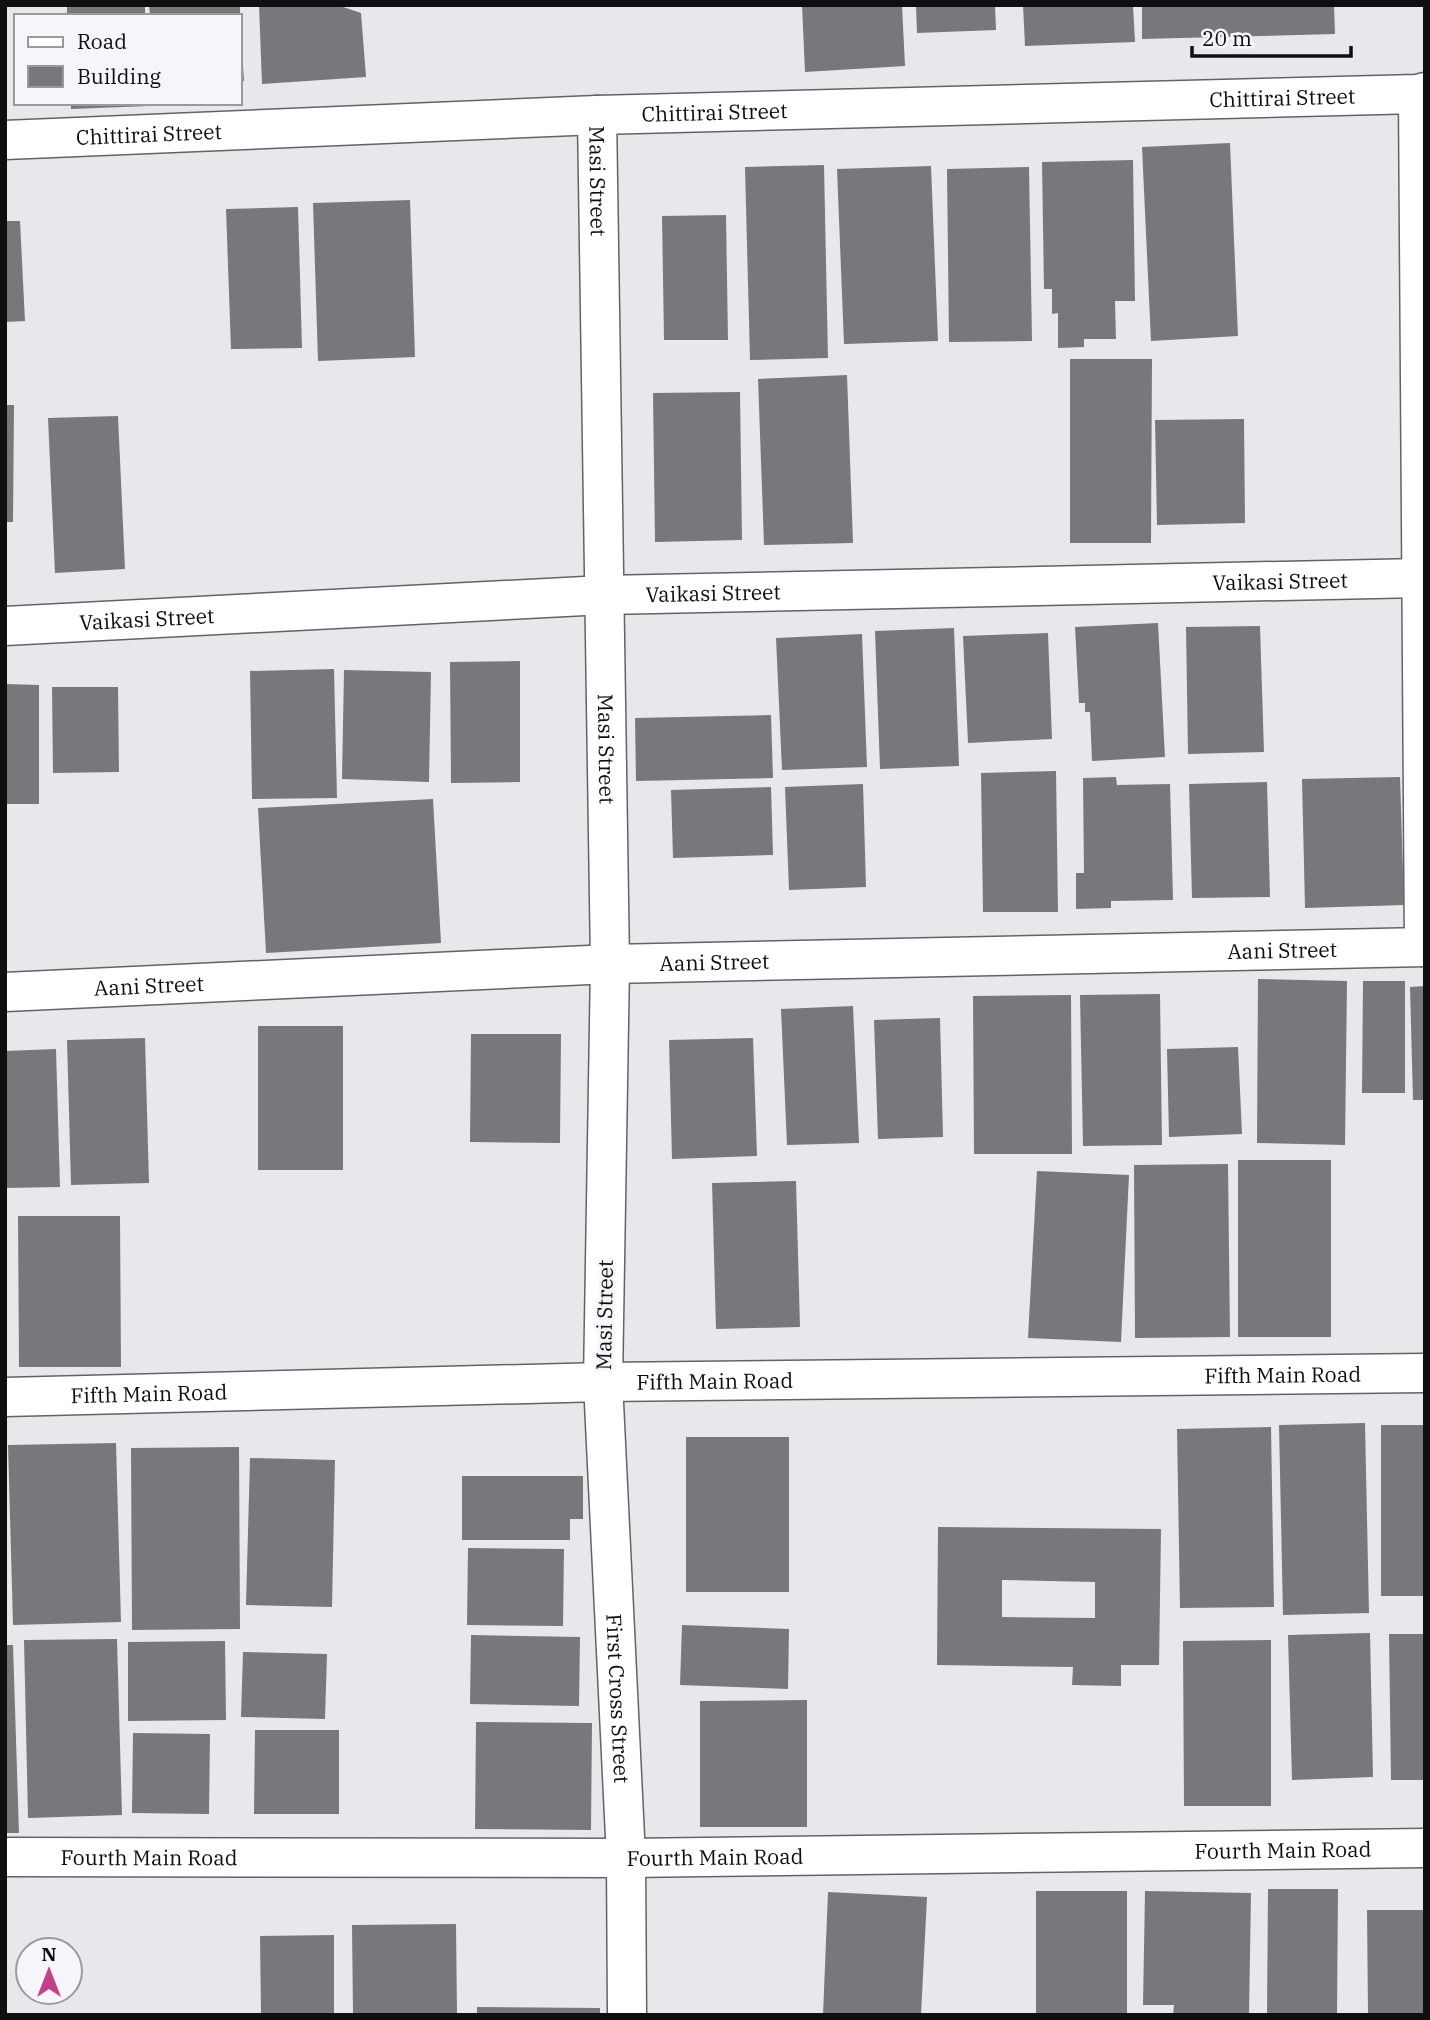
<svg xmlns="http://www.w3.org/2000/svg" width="1430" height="2020" viewBox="0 0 1430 2020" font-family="'IBM Plex Serif',serif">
<rect width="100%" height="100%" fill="#e8e8ec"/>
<g fill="#79777b" fill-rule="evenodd">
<rect x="67" y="5" width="78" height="11"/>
<path d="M 149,5 L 240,5 L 240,16 L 150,16 Z"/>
<path d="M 259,5 L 337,5 L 361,13 L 366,77 L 262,84 Z"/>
<path d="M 802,5 L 902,5 L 905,66 L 805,72 Z"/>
<path d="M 916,5 L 995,5 L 996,30 L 917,33 Z"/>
<path d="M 1023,5 L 1133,5 L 1135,42 L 1025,46 Z"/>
<path d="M 1142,5 L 1334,5 L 1335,34 L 1142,39 Z"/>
<path d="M 240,48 L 242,48 L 244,81 L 240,81 Z"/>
<path d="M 71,103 L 149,103 L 149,106 L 71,109 Z"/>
<path d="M 1230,143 L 1238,336 L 1151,341 L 1142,147 Z"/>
<path d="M 1133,160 L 1135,301 L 1115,301 L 1116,339 L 1084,339 L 1084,347 L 1058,348 L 1058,313 L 1052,314 L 1052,289 L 1044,289 L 1042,162 Z"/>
<path d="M 824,165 L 828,358 L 750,360 L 745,167 Z"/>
<path d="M 931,166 L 938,341 L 844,344 L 837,169 Z"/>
<path d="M 1029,167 L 1032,341 L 949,342 L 947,169 Z"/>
<path d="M 410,200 L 415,357 L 318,361 L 313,203 Z"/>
<path d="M 298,207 L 302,348 L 231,349 L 226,209 Z"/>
<path d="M 726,215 L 728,340 L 664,340 L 662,216 Z"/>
<path d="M 5,221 L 20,221 L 25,321 L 5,322 Z"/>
<path d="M 1070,359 L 1152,359 L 1151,543 L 1070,543 Z"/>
<path d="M 847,375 L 853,543 L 764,545 L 758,379 Z"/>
<path d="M 740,392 L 742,540 L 655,542 L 653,393 Z"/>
<path d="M 5,405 L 14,405 L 13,522 L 5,522 Z"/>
<path d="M 118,416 L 125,569 L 55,573 L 48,418 Z"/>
<path d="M 1244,419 L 1245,523 L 1157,525 L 1155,420 Z"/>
<path d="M 1158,623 L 1165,757 L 1092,761 L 1090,712 L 1085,712 L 1085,703 L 1079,703 L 1075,627 Z"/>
<path d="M 1260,626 L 1264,752 L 1188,754 L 1186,627 Z"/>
<path d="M 954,628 L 959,766 L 880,769 L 875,631 Z"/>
<path d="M 1048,633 L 1052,739 L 968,743 L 963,636 Z"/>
<path d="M 862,634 L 867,767 L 782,770 L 776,638 Z"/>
<path d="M 520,661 L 520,782 L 451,783 L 450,662 Z"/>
<path d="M 334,669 L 337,798 L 252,799 L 250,671 Z"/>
<path d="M 344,670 L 431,672 L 429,782 L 342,779 Z"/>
<path d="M 5,684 L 39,685 L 39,804 L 5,804 Z"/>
<path d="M 52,687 L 118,687 L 119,772 L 53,773 Z"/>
<path d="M 771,715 L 773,778 L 636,781 L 635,718 Z"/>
<path d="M 1056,771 L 1058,912 L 983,912 L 981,773 Z"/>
<path d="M 1116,777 L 1117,785 L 1170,784 L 1173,900 L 1111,901 L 1111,908 L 1076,909 L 1076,873 L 1084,873 L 1083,778 Z"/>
<path d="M 1400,777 L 1404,905 L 1305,908 L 1302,779 Z"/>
<path d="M 1267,782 L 1270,897 L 1192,898 L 1189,784 Z"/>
<path d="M 863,784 L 866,887 L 789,890 L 785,787 Z"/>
<path d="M 771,787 L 773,855 L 673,858 L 671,790 Z"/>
<path d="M 433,799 L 441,943 L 266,953 L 258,808 Z"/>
<path d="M 1258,979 L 1347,981 L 1345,1145 L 1257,1143 Z"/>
<path d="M 1363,981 L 1405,981 L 1405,1093 L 1362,1093 Z"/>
<path d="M 1425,986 L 1425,1100 L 1413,1100 L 1410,987 Z"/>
<path d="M 1160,994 L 1162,1145 L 1083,1146 L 1080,995 Z"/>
<path d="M 1071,995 L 1072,1154 L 974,1154 L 973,996 Z"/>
<path d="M 853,1006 L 859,1143 L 787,1145 L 781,1009 Z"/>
<path d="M 940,1018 L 943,1137 L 878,1139 L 874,1020 Z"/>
<rect x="258" y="1026" width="85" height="144"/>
<path d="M 471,1034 L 561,1034 L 560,1143 L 470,1142 Z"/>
<path d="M 145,1038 L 149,1183 L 71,1185 L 67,1040 Z"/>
<path d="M 753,1038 L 757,1156 L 672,1159 L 669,1040 Z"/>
<path d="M 1238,1047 L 1242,1134 L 1169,1137 L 1167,1049 Z"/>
<path d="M 56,1049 L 60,1187 L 5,1188 L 5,1051 Z"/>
<rect x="1238" y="1160" width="93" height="177"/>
<path d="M 1228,1164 L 1230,1337 L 1135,1338 L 1134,1165 Z"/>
<path d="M 1037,1171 L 1129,1175 L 1121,1342 L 1028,1338 Z"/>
<path d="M 796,1181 L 800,1327 L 716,1329 L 712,1183 Z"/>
<path d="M 18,1216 L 120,1216 L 121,1367 L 19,1367 Z"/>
<path d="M 1365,1423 L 1369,1613 L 1283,1615 L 1279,1425 Z"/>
<rect x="1381" y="1425" width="44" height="171"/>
<path d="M 1271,1427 L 1274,1607 L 1180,1608 L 1177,1429 Z"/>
<rect x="686" y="1437" width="103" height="155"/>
<path d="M 116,1443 L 121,1622 L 13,1625 L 8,1445 Z"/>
<path d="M 239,1447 L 240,1629 L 132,1630 L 131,1448 Z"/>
<path d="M 250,1458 L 335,1460 L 332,1607 L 246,1605 Z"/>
<path d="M 462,1476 L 583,1476 L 583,1519 L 570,1519 L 570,1540 L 462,1540 Z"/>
<path d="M 938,1527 L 1161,1529 L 1159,1665 L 1121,1665 L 1121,1686 L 1072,1685 L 1073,1667 L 937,1665 ZM 1002,1580 L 1095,1582 L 1095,1618 L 1002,1617 Z"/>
<path d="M 468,1548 L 564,1549 L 563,1626 L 467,1625 Z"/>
<path d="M 682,1625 L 789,1629 L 788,1689 L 680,1685 Z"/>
<path d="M 1370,1633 L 1373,1777 L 1292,1780 L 1288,1635 Z"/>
<path d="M 1389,1634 L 1425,1634 L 1425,1780 L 1391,1780 Z"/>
<path d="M 471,1635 L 580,1637 L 579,1706 L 470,1704 Z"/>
<path d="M 117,1639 L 122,1815 L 28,1818 L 24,1640 Z"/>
<path d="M 1271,1640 L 1271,1806 L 1184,1806 L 1183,1641 Z"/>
<path d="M 225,1641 L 226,1720 L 128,1721 L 128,1642 Z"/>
<path d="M 5,1645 L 13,1645 L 19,1833 L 5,1833 Z"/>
<path d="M 243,1652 L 327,1654 L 325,1719 L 241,1717 Z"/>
<path d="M 807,1700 L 807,1827 L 700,1827 L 700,1701 Z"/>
<path d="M 476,1722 L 592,1723 L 591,1830 L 475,1829 Z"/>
<path d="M 255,1730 L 339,1730 L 339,1814 L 254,1814 Z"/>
<path d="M 133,1733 L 210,1734 L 209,1814 L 132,1813 Z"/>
<path d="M 1268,1889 L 1338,1889 L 1337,2015 L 1267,2015 Z"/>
<rect x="1036" y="1891" width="91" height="124"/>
<path d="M 1145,1891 L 1251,1893 L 1249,2015 L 1173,2015 L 1174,2005 L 1143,2005 Z"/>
<path d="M 828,1892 L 927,1897 L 921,2015 L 823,2015 Z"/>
<path d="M 1367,1910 L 1425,1910 L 1425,2015 L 1368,2015 Z"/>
<path d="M 456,1924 L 457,2015 L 353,2015 L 352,1925 Z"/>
<path d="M 334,1935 L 334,2015 L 261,2015 L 260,1936 Z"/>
<path d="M 477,2007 L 600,2008 L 600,2015 L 477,2015 Z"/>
</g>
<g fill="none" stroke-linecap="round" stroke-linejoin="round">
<g stroke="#636366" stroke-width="41">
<g id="street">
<path d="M 1418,94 L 1424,947"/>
<path id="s1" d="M 597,115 L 610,964 L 603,1382 L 626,1858 L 627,2015"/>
<path id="s2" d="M 5,140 L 597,115 L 1418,94 L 1425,92"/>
<path id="s3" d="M 5,626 L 604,595 L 1421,578"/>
<path id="s4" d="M 5,992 L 610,964 L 1425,947"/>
<path id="s5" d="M 5,1397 L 603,1382 L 1425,1373"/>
<path id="s6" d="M 5,1857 L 626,1858 L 1425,1848"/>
</g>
</g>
<use href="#street" stroke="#fff" stroke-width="38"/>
</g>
<g text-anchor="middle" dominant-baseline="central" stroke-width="6" stroke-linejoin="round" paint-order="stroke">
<g font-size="21" fill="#0f0f10" stroke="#f6f6fa">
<text stroke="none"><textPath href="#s2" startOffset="1278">Chittirai Street</textPath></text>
<text stroke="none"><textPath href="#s2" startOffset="710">Chittirai Street</textPath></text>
<text stroke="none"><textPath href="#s2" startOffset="144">Chittirai Street</textPath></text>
<text stroke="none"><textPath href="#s1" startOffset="66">Masi Street</textPath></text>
<text stroke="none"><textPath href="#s3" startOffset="1276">Vaikasi Street</textPath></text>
<text stroke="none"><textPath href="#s3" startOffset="709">Vaikasi Street</textPath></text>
<text stroke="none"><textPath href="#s3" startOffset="142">Vaikasi Street</textPath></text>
<text stroke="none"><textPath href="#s1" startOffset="634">Masi Street</textPath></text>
<text stroke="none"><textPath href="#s4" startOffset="1278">Aani Street</textPath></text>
<text stroke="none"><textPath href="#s4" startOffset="710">Aani Street</textPath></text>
<text stroke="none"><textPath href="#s4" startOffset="144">Aani Street</textPath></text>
<text transform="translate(604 1315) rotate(-89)">Masi Street</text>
<text stroke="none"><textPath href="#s5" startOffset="1278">Fifth Main Road</textPath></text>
<text stroke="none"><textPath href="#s5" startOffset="710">Fifth Main Road</textPath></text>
<text stroke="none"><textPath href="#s5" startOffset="144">Fifth Main Road</textPath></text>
<text stroke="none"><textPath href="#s1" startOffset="1584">First Cross Street</textPath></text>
<text stroke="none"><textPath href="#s6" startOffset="1278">Fourth Main Road</textPath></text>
<text stroke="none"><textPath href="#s6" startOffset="144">Fourth Main Road</textPath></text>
<text stroke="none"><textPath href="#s6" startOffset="710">Fourth Main Road</textPath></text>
</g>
</g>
<rect width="1430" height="2020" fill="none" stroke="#0f0f10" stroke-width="14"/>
<rect x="14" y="14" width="228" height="91" fill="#f6f6fa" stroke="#9a9a9c" stroke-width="2"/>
<rect x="28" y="37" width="35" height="10" fill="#ffffff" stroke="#9a9a9c" stroke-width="2"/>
<text x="77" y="49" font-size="21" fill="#0f0f10">Road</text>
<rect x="28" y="66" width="35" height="21" fill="#79777b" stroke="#9a9a9c" stroke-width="2"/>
<text x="77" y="84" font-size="21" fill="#0f0f10">Building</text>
<g transform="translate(49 1971)"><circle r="33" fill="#f6f6fa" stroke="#9a9a9c" stroke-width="2"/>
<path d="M0-5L12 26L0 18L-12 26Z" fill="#c44188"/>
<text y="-10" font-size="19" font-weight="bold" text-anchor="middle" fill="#0f0f10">N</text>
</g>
<path d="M1192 46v10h159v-10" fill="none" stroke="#0f0f10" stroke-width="3.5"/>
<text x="1202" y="46" font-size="21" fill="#0f0f10" stroke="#f6f6fa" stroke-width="5" paint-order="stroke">20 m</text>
</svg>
